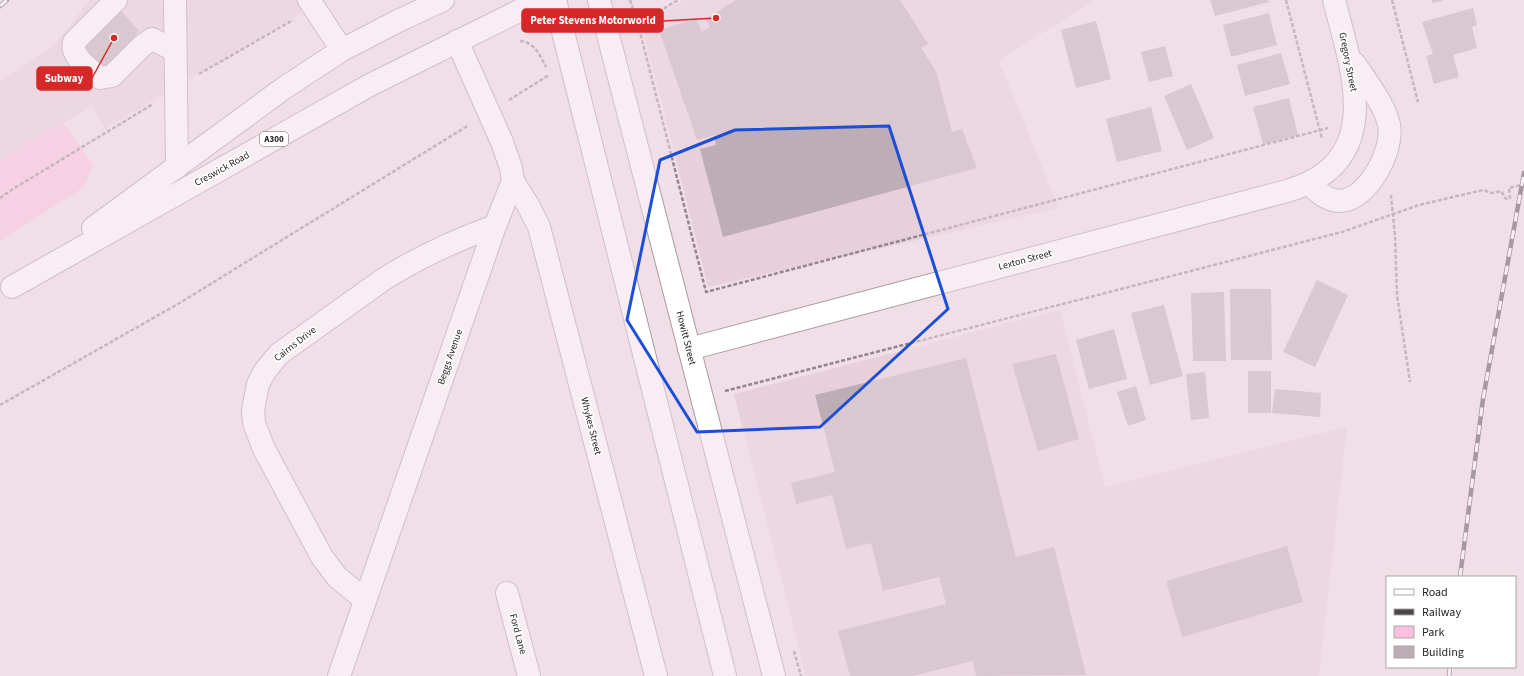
<svg xmlns="http://www.w3.org/2000/svg" width="1524" height="676" viewBox="0 0 1524 676" font-family="'Source Sans 3',sans-serif">
<rect width="100%" height="100%" fill="#f0dfe7"/>
<g fill="#e8d0db">
<path d="M 90,0 L 322,0 L 105,129 L 92,106 L 0,160 L 0,80 L 54,45 Z"/>
<path d="M 684,0 L 1094,0 L 999,61 L 1059,208 L 708,287 L 642,26 Z"/>
<path d="M 1060,310 L 1105,487 L 1347,427 L 1319,676 L 806,676 L 734,394 Z"/>
</g>
<path fill="#fdc0de" d="M 63,122 L 93,165 L 84,187 L 0,241 L 0,160 Z"/>
<g fill="#bdadb4">
<path d="M 736,0 L 900,0 L 928,44 L 921,48 L 936,71 L 952,132 L 962,129 L 977,168 L 723,237 L 700,149 L 716,145 L 714,135 L 697,140 L 659,30 L 696,19 L 702,32 L 710,27 L 706,19 Z"/>
<path d="M 1210,0 L 1268,0 L 1269,2 L 1215,16 Z"/>
<path d="M 1432,0 L 1443,0 L 1443,1 L 1432,3 Z"/>
<path d="M 1473,8 L 1477,25 L 1472,27 L 1477,48 L 1453,55 L 1459,77 L 1434,84 L 1426,56 L 1433,54 L 1422,22 Z"/>
<path d="M 120,10 L 139,31 L 132,39 L 135,42 L 119,59 L 116,56 L 105,67 L 93,57 L 79,71 L 81,45 Z"/>
<path d="M 1269,13 L 1277,45 L 1231,57 L 1223,25 Z"/>
<path d="M 1096,21 L 1111,79 L 1076,88 L 1061,30 Z"/>
<path d="M 1165,46 L 1173,76 L 1149,82 L 1141,52 Z"/>
<path d="M 1281,53 L 1290,84 L 1245,96 L 1237,65 Z"/>
<path d="M 1191,84 L 1214,138 L 1187,150 L 1164,96 Z"/>
<path d="M 1289,98 L 1298,135 L 1263,144 L 1253,107 Z"/>
<path d="M 1151,107 L 1162,151 L 1117,162 L 1106,119 Z"/>
<path d="M 1317,280 L 1348,295 L 1315,367 L 1283,352 Z"/>
<path d="M 1230,289 L 1271,289 L 1272,360 L 1231,360 Z"/>
<path d="M 1224,292 L 1226,361 L 1193,361 L 1191,293 Z"/>
<path d="M 1164,305 L 1183,376 L 1150,385 L 1131,313 Z"/>
<path d="M 1114,329 L 1127,379 L 1089,389 L 1076,340 Z"/>
<path d="M 1056,354 L 1079,439 L 1038,451 L 1012,364 Z"/>
<path d="M 966,358 L 1016,557 L 1054,547 L 1086,675 L 976,676 L 973,661 L 913,676 L 850,676 L 838,631 L 946,604 L 939,577 L 883,591 L 871,543 L 846,549 L 832,495 L 796,504 L 791,483 L 835,472 L 815,395 Z"/>
<rect x="1248" y="371" width="23" height="42"/>
<path d="M 1205,372 L 1209,418 L 1191,420 L 1186,374 Z"/>
<path d="M 1136,386 L 1146,420 L 1128,426 L 1117,392 Z"/>
<path d="M 1275,389 L 1321,393 L 1320,417 L 1272,413 Z"/>
<path d="M 1287,546 L 1303,602 L 1182,637 L 1166,581 Z"/>
</g>
<g fill="none" stroke-linecap="round" stroke-linejoin="round">
<g stroke="#aa9aa1" stroke-width="24">
<g id="minor">
<path d="M 116,0 L 74,42 C 70,56 89,69 100,78 L 112,76 L 142,46 L 152,39 L 174,50"/>
<path d="M 175,0 L 177,167"/>
<path d="M 309,0 L 342,50"/>
<path d="M 513,181 L 528,205 L 539,227 L 656,676"/>
<path d="M 1309,184 C 1318,192 1327,201 1340,201 C 1368,200 1394,150 1389,125 C 1385,105 1366,81 1355,64"/>
<path d="M 689,349 L 1287,191 C 1386,162 1353,74 1334,0"/>
<path d="M 507,593 L 529,676"/>
<path d="M 365,600 L 337,577 L 322,557 L 264,449 L 254,423 L 253,410 L 258,384 L 265,371 L 279,354 L 384,279 C 419,257 456,240 495,226"/>
<path d="M 339,676 L 495,226 L 513,181 L 511,168 L 502,142 L 457,41"/>
</g>
</g>
<g stroke="#aa9aa1" stroke-width="24">
<g id="major">
<path d="M 555,0 L 725,676"/>
<path d="M 599,0 L 774,676"/>
</g>
</g>
<g stroke="#aa9aa1" stroke-width="24">
<g id="highway">
<path d="M 93,228 L 284,88 L 342,50 L 398,21 L 443,0"/>
<path d="M 12,287 L 370,85 L 541,0"/>
</g>
</g>
<g stroke="#93878d" stroke-width="2.5" stroke-dasharray="4 2" stroke-linecap="butt">
<path d="M 630,0 L 638,24 L 706,292 L 1328,128"/>
<path d="M 1286,0 L 1322,139"/>
<path d="M 1392,0 L 1418,102"/>
<path d="M 638,24 L 678,0"/>
<path d="M 520,41 C 534,42 540,55 546,67"/>
<path d="M 199,74 L 293,20"/>
<path d="M 509,100 L 549,75"/>
<path d="M 1391,195 L 1395,236 L 1397,295 L 1410,382"/>
<path d="M 0,198 L 13,189 L 153,104"/>
<path d="M 725,391 L 1342,232 L 1419,205 L 1483,190 L 1492,193 L 1501,191 L 1506,199 L 1510,198 L 1509,188 L 1524,184"/>
<path d="M 0,405 L 178,304 L 469,125"/>
<path d="M 794,651 L 801,676"/>
</g>
<use href="#minor" stroke="#fff" stroke-width="22"/>
<use href="#major" stroke="#fff" stroke-width="22"/>
<use href="#highway" stroke="#fff" stroke-width="22"/>
<g stroke="#4c4448" stroke-width="4.5">
<g id="rail">
<path d="M 0,6 L 7,0"/>
<path d="M 1460,577 L 1483,399 L 1524,173"/>
<path d="M 1449,676 L 1450,667"/>
</g>
</g>
<use href="#rail" stroke="#fff" stroke-width="3" stroke-dasharray="9" stroke-linecap="butt"/>
</g>
<path d="M0 0H1524V676H0ZM 889,126 L 948,309 L 820,427 L 697,432 L 627,320 L 660,160 L 735,130 Z" fill="#f0dfe7" fill-opacity=".55" fill-rule="evenodd"/>
<path fill="none" stroke="#1d4ed8" stroke-width="3" stroke-linejoin="round" d="M 889,126 L 948,309 L 820,427 L 697,432 L 627,320 L 660,160 L 735,130 Z"/>
<g text-anchor="middle" dominant-baseline="central" stroke-width="3.5" stroke-linejoin="round" paint-order="stroke">
<rect fill="#fff" stroke="#696567" stroke-width="1" x="260" y="132" width="28" height="14" rx="3"/>
<g font-size="9" font-weight="bold" fill="#292326">
<text x="274" y="139">A300</text>
</g>
<g font-size="10" fill="#292326" stroke="#fff">
<text transform="translate(1348 62) rotate(79)">Gregory Street</text>
<text transform="translate(222 169) rotate(-29)">Creswick Road</text>
<text transform="translate(1025 260) rotate(-15)">Lexton Street</text>
<text transform="translate(686 338) rotate(76)">Howitt Street</text>
<text transform="translate(295 344) rotate(-38)">Cairns Drive</text>
<text transform="translate(450 357) rotate(-71)">Beggs Avenue</text>
<text transform="translate(591 426) rotate(76)">Whykes Street</text>
<text transform="translate(518 634) rotate(75)">Ford Lane</text>
</g>
</g>
<path fill="none" stroke="#d62828" stroke-width="1.5" d="M716 18L663 21M114 38L92 78"/>
<g fill="#d62828" stroke="#fff" stroke-width="1.5">
<circle cx="716" cy="18" r="4"/>
<circle cx="114" cy="38" r="4"/>
</g>
<g fill="#d62828" stroke="#d62828" stroke-width="1.5">
<rect x="522" y="9" width="141" height="23" rx="4"/>
<rect x="37" y="67" width="55" height="23" rx="4"/>
</g>
<g font-size="11" text-anchor="middle" font-weight="bold" fill="#fff">
<text x="593" y="24">Peter Stevens Motorworld</text>
<text x="64" y="82">Subway</text>
</g>
<rect x="1386" y="576" width="130" height="92" fill="#ffffff" stroke="#a9a7a8"/>
<rect x="1394" y="589" width="20" height="6" fill="#ffffff" stroke="#a9a7a8"/>
<text x="1422" y="596" font-size="12" fill="#292326">Road</text>
<rect x="1394" y="609" width="20" height="6" fill="#4c4448" stroke="#a9a7a8"/>
<text x="1422" y="616" font-size="12" fill="#292326">Railway</text>
<rect x="1394" y="626" width="20" height="12" fill="#fdc0de" stroke="#a9a7a8"/>
<text x="1422" y="636" font-size="12" fill="#292326">Park</text>
<rect x="1394" y="646" width="20" height="12" fill="#bdadb4" stroke="#a9a7a8"/>
<text x="1422" y="656" font-size="12" fill="#292326">Building</text>
</svg>
